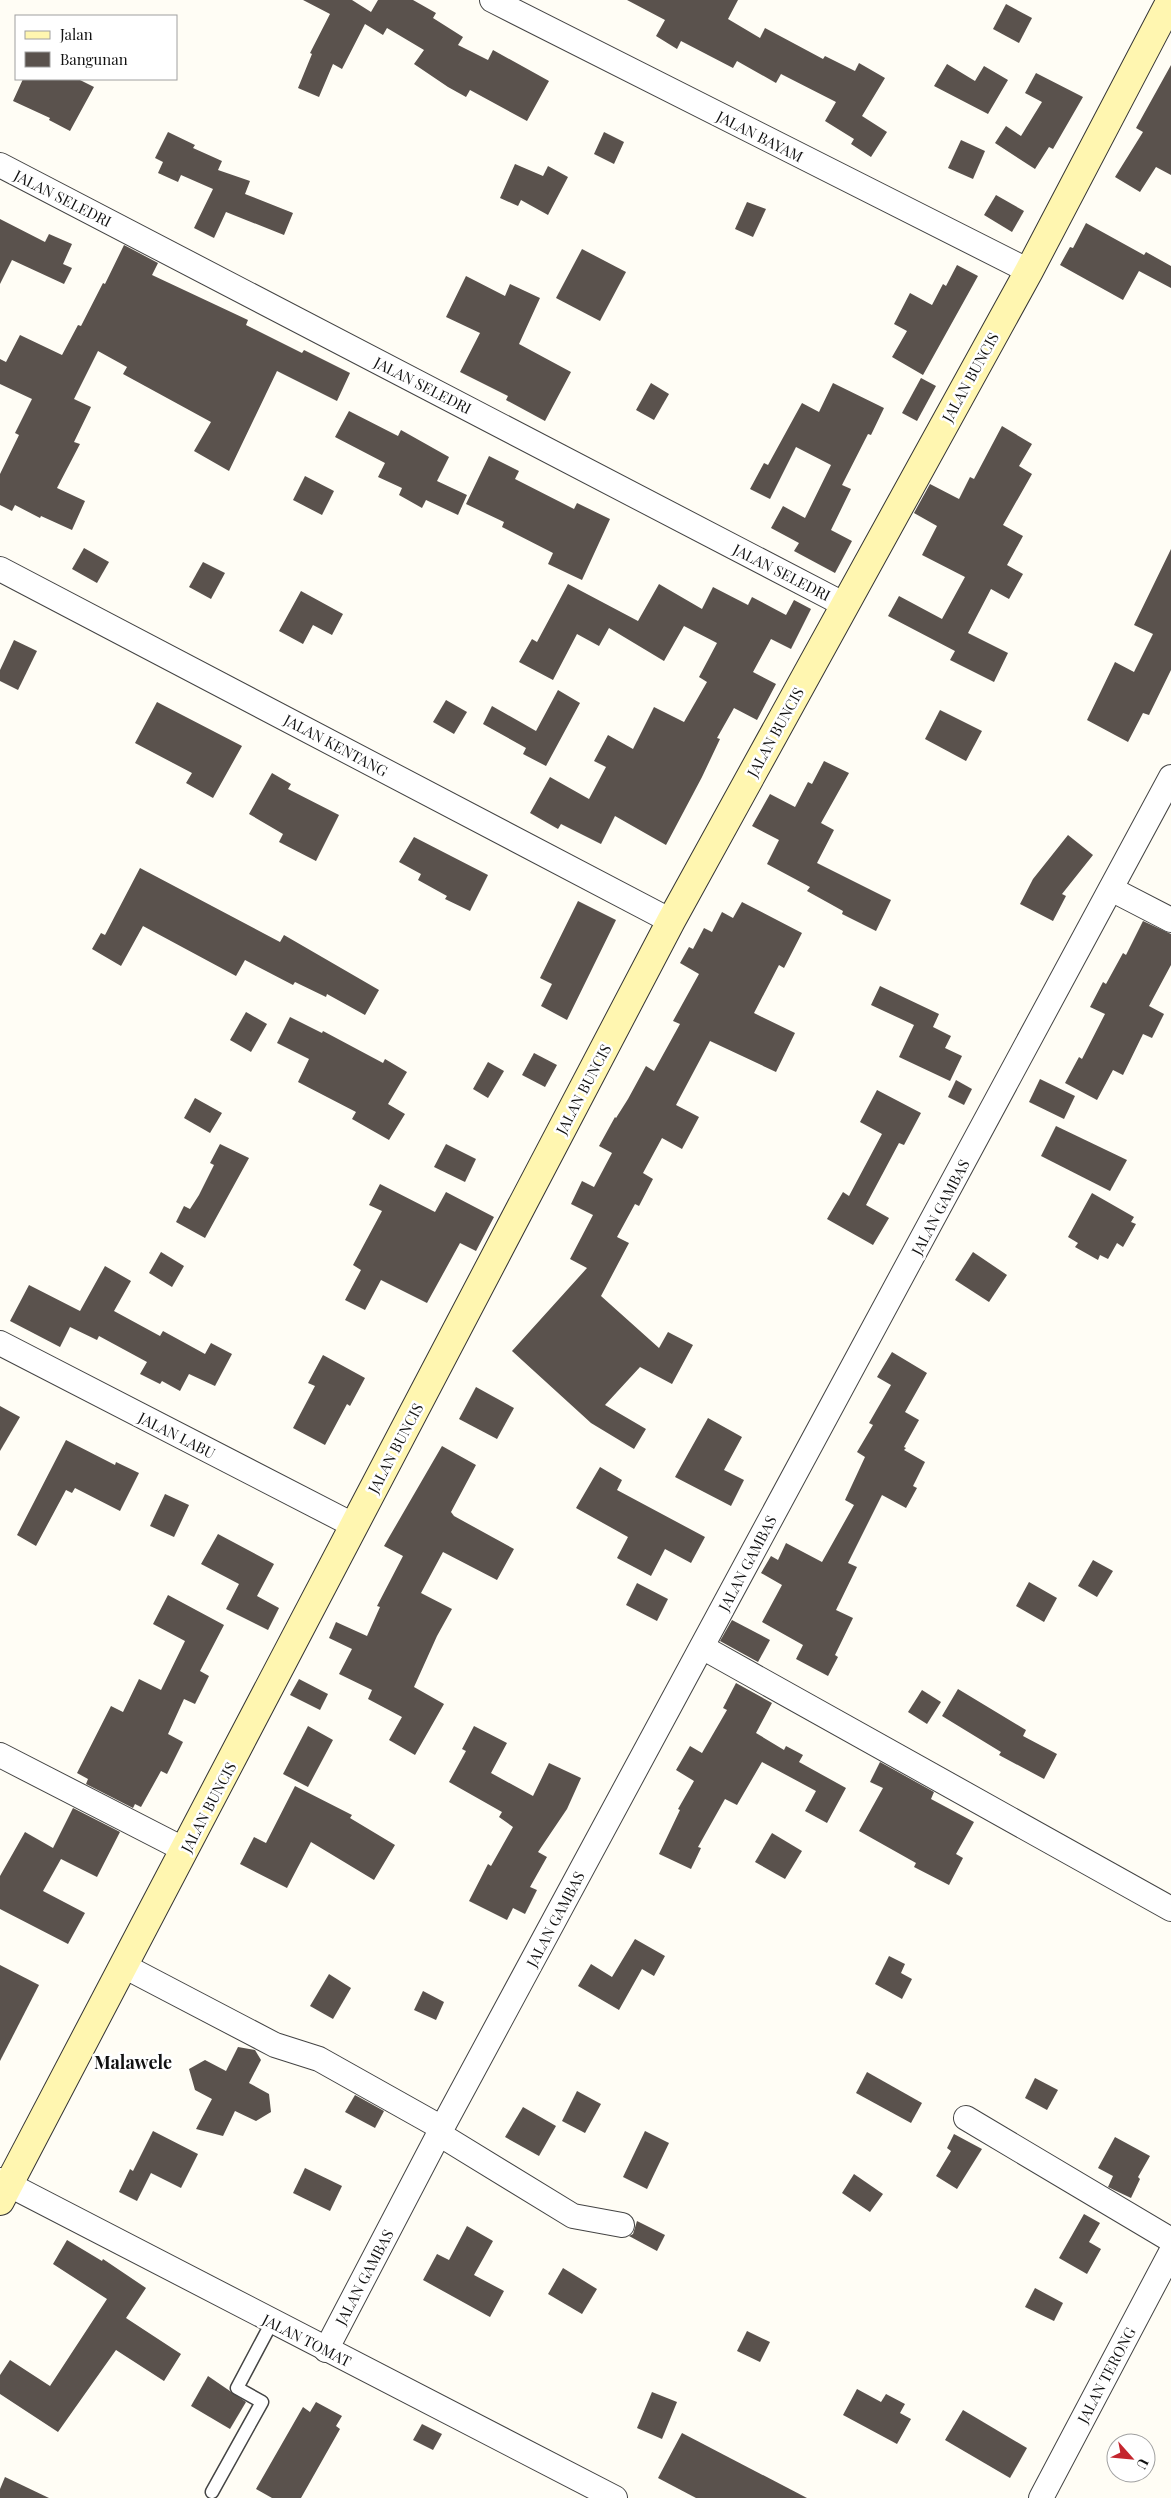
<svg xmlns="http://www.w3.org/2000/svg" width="1171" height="2498" viewBox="0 0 1171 2498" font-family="'Playfair Display',serif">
<rect width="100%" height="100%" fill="#fffdf5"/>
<g fill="#5a524d">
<path d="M 303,0 L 352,0 L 371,12 L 378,0 L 413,0 L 436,13 L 433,18 L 463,37 L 458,45 L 488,60 L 493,50 L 549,81 L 527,121 L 470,90 L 466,97 L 448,87 L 414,64 L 424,50 L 387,28 L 383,35 L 365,24 L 342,69 L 333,64 L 319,97 L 298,88 L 312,54 L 310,53 L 330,14 Z"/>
<path d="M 627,0 L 738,0 L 728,19 L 760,38 L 765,28 L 823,59 L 825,56 L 855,71 L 859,63 L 885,78 L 862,116 L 887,132 L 871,157 L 851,144 L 854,139 L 825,121 L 836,102 L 781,74 L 776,83 L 737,61 L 733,68 L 681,41 L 677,49 L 656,36 L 665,20 Z"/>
<path d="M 1006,4 L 1032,18 L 1019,43 L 993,29 Z"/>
<path d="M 947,64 L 975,81 L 984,66 L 1008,80 L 988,114 L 934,86 Z"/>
<path d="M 1171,65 L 1171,175 L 1156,167 L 1140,192 L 1115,177 L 1143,132 L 1136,128 Z"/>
<path d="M 1036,73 L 1083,97 L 1053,149 L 1049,147 L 1035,169 L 995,143 L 1006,126 L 1021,136 L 1042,102 L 1025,93 Z"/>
<path d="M 23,79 L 78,79 L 94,87 L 70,131 L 49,120 L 50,118 L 13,101 Z"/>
<path d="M 168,132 L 195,145 L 193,148 L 222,161 L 218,170 L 250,181 L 245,194 L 293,213 L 284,235 L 226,212 L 214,238 L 194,228 L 213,189 L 181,175 L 178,182 L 158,173 L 163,162 L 155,158 Z"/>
<path d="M 604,132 L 624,142 L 614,164 L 594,154 Z"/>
<path d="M 961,140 L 985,151 L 973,179 L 948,168 Z"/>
<path d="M 515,164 L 543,176 L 548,166 L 568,177 L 548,215 L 521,200 L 518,206 L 500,198 Z"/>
<path d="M 996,195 L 1024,211 L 1012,232 L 984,215 Z"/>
<path d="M 747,202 L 766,209 L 753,237 L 735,229 Z"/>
<path d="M 0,219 L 45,242 L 49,234 L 72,244 L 63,264 L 72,268 L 64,284 L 12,260 L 0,284 Z"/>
<path d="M 1086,223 L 1144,255 L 1146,252 L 1171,266 L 1171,288 L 1139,271 L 1123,300 L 1060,265 L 1070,247 L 1073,248 Z"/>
<path d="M 124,245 L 158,263 L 152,275 L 248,320 L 246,325 L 302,353 L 304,350 L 350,373 L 337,401 L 277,371 L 229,471 L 194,451 L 211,422 L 123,374 L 127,367 L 98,351 L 74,399 L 91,407 L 74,442 L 80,444 L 57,488 L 85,501 L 72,530 L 41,516 L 40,518 L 15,505 L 12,511 L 0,505 L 0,474 L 19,435 L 15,433 L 32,399 L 0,384 L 0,359 L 6,362 L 20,335 L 62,355 L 78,325 L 81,326 L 103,283 L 105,284 Z"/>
<path d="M 582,249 L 626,272 L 600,321 L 556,298 Z"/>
<path d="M 957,265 L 978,276 L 923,375 L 892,357 L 907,331 L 894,324 L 910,293 L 932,305 L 943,284 L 946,286 Z"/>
<path d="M 466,276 L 505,296 L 510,284 L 540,298 L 519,344 L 571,372 L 545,421 L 506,400 L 508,396 L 460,372 L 480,333 L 446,317 Z"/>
<path d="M 921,378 L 936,386 L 917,421 L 902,413 Z"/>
<path d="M 651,383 L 669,394 L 654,420 L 636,410 Z"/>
<path d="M 833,383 L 884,408 L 871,435 L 868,434 L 842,485 L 851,489 L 831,530 L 852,541 L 835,573 L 794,551 L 799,543 L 771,528 L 783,506 L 805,518 L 831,465 L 796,447 L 770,499 L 750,489 L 764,463 L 768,465 L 802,403 L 819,412 Z"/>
<path d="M 349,411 L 398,436 L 401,430 L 449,457 L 437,481 L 467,495 L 458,515 L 426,500 L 422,508 L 399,495 L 402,488 L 378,477 L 385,463 L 335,437 Z"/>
<path d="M 1002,426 L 1032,444 L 1019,466 L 1032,474 L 1003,525 L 1023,536 L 1007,565 L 1023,574 L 1009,599 L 991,589 L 968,633 L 1008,653 L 994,682 L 950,660 L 955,651 L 888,616 L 899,596 L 942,619 L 965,577 L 922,555 L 937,526 L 914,513 L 930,484 L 959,499 L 970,477 L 974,479 Z"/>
<path d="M 489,456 L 519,471 L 515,479 L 574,509 L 577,503 L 610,519 L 582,580 L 548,564 L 553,553 L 502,527 L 504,522 L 466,504 Z"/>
<path d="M 305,476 L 334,491 L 322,515 L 293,500 Z"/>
<path d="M 84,548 L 109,562 L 97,583 L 72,569 Z"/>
<path d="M 1171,549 L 1171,670 L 1149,715 L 1143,713 L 1128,742 L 1087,720 L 1115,662 L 1134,672 L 1153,634 L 1134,625 Z"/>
<path d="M 203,562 L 225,573 L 211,599 L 189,587 Z"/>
<path d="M 568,584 L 638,621 L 659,584 L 702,609 L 713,587 L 748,605 L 752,597 L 786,615 L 794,600 L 811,609 L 791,649 L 771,639 L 753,672 L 776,684 L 757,720 L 734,708 L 717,738 L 720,739 L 702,777 L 666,845 L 615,816 L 601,844 L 561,824 L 558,829 L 530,813 L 550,777 L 589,799 L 606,767 L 594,761 L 608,735 L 633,749 L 654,707 L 684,722 L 707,682 L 699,677 L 717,643 L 684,626 L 664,661 L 609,628 L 599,646 L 577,634 L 553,680 L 519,662 L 532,639 L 537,642 Z"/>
<path d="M 301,591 L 343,614 L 332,635 L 313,625 L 303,644 L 279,631 Z"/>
<path d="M 14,640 L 37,651 L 18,690 L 0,681 L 0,670 Z"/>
<path d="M 558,690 L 580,703 L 546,766 L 523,754 L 526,748 L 483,724 L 492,706 L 536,731 Z"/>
<path d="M 446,700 L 467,712 L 454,734 L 433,722 Z"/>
<path d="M 157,702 L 242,746 L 213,798 L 186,783 L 192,773 L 135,743 Z"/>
<path d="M 940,710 L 982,731 L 966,761 L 925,739 Z"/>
<path d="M 824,761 L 849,773 L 821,823 L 834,830 L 817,863 L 891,900 L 876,931 L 842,914 L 843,911 L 807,891 L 810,887 L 767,864 L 779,840 L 752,826 L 770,794 L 795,807 L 808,782 L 812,784 Z"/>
<path d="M 272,773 L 291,784 L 288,789 L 339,815 L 316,861 L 279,842 L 283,834 L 249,814 Z"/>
<path d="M 1068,835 L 1093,855 L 1062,894 L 1066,896 L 1053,921 L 1020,904 L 1033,879 Z"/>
<path d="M 414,837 L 488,875 L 470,911 L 445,899 L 447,896 L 418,880 L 421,874 L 399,862 Z"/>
<path d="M 140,868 L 280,942 L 284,935 L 379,990 L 365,1015 L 327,994 L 326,997 L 295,982 L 293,985 L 245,960 L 236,976 L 143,926 L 121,966 L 92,949 L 101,933 L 105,935 Z"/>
<path d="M 578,901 L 616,920 L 567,1020 L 541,1006 L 552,984 L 540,978 Z"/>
<path d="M 742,902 L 802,933 L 784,968 L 779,965 L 754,1013 L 795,1033 L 776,1072 L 710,1041 L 676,1105 L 699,1117 L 682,1149 L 662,1138 L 643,1173 L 653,1179 L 639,1206 L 635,1204 L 617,1237 L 629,1243 L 601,1296 L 659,1348 L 668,1332 L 693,1345 L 672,1384 L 640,1367 L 605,1405 L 646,1429 L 634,1449 L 591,1423 L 512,1351 L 587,1268 L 570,1259 L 593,1215 L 571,1204 L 582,1181 L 594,1187 L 612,1153 L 599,1146 L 615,1117 L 616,1118 L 628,1099 L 646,1066 L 654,1071 L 680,1024 L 673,1021 L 699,974 L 680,963 L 689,947 L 693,949 L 704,928 L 712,932 L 722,912 L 733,918 Z"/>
<path d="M 1143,921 L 1171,934 L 1171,965 L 1149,1006 L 1164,1014 L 1152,1038 L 1143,1034 L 1123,1075 L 1113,1070 L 1097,1100 L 1065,1083 L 1079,1057 L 1082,1059 L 1105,1014 L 1090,1007 L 1103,982 L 1106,984 L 1123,953 L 1126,955 Z"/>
<path d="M 880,986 L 939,1014 L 933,1027 L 951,1036 L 945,1048 L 962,1056 L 950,1081 L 899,1057 L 914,1025 L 871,1005 Z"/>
<path d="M 246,1012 L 267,1024 L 251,1052 L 230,1040 Z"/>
<path d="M 290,1017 L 322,1033 L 323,1031 L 383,1063 L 385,1059 L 407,1072 L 388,1104 L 405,1114 L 389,1140 L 352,1119 L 356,1112 L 298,1082 L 309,1059 L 277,1043 Z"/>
<path d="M 534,1053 L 557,1065 L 545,1087 L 522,1075 Z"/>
<path d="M 488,1062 L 504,1071 L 488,1098 L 473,1089 Z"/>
<path d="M 1040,1079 L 1075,1096 L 1064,1119 L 1029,1102 Z"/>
<path d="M 956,1080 L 972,1089 L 964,1105 L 948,1097 Z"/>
<path d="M 877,1090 L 921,1113 L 904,1145 L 899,1143 L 866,1205 L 889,1218 L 873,1245 L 827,1219 L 843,1192 L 849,1196 L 882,1134 L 860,1122 Z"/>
<path d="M 195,1098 L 222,1113 L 210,1133 L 184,1118 Z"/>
<path d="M 1056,1126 L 1127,1160 L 1110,1191 L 1041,1156 Z"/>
<path d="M 220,1144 L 249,1158 L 205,1238 L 176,1222 L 184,1206 L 190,1209 L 199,1195 L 214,1165 L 210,1163 Z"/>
<path d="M 446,1144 L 476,1159 L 465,1182 L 434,1167 Z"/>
<path d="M 380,1184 L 435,1212 L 446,1192 L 494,1217 L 476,1251 L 460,1243 L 427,1303 L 381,1280 L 365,1310 L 345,1300 L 361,1270 L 353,1265 L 382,1211 L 369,1205 Z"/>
<path d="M 1092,1193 L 1134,1217 L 1131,1222 L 1136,1224 L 1123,1247 L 1117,1243 L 1108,1259 L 1100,1255 L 1098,1260 L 1075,1247 L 1078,1243 L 1068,1237 Z"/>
<path d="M 161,1252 L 184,1266 L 172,1287 L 149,1273 Z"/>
<path d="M 973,1252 L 1007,1275 L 989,1302 L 955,1280 Z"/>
<path d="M 105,1266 L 131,1281 L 114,1311 L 160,1336 L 163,1331 L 205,1354 L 211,1343 L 232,1354 L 215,1386 L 189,1374 L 180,1391 L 162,1381 L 160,1384 L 140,1374 L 147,1362 L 99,1336 L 97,1340 L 70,1327 L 60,1347 L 10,1321 L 29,1285 L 80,1311 Z"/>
<path d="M 892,1352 L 927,1373 L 905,1412 L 919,1420 L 904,1447 L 906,1448 L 904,1450 L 925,1462 L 913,1486 L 917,1488 L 906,1508 L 882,1495 L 848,1563 L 857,1567 L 836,1610 L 853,1618 L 835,1655 L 838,1657 L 828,1676 L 796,1659 L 803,1645 L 762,1622 L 782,1585 L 761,1573 L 771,1556 L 778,1560 L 786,1543 L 822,1562 L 854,1505 L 845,1500 L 865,1457 L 857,1452 L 873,1425 L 869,1423 L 891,1385 L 877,1377 Z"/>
<path d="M 323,1355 L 365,1378 L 350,1406 L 347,1404 L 325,1445 L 293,1428 L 315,1386 L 308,1383 Z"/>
<path d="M 476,1387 L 514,1408 L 497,1439 L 459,1419 Z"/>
<path d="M 0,1406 L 20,1417 L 0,1451 Z"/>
<path d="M 708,1418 L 742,1437 L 724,1470 L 744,1480 L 731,1506 L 675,1477 Z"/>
<path d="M 66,1440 L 115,1465 L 116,1462 L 139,1473 L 120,1511 L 75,1488 L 72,1493 L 66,1490 L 36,1546 L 17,1535 Z"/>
<path d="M 442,1446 L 476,1465 L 451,1512 L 454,1516 L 514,1549 L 497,1580 L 443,1552 L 421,1593 L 452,1609 L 437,1636 L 414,1687 L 444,1704 L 415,1755 L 389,1740 L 402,1717 L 368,1699 L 372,1690 L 339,1674 L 352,1649 L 329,1638 L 336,1622 L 367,1636 L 380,1607 L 377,1606 L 403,1556 L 384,1546 Z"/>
<path d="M 600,1467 L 622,1480 L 617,1490 L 705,1537 L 691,1563 L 665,1549 L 651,1576 L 617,1558 L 628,1537 L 576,1508 Z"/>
<path d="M 165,1494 L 189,1505 L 174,1537 L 150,1526 Z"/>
<path d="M 218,1534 L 274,1564 L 257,1596 L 279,1608 L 268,1630 L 226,1609 L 239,1584 L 201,1564 Z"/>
<path d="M 1093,1560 L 1113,1571 L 1097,1597 L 1078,1586 Z"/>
<path d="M 1029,1582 L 1057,1598 L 1044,1622 L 1016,1606 Z"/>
<path d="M 637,1583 L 668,1599 L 657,1621 L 626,1605 Z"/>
<path d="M 168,1595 L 224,1625 L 200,1671 L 209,1676 L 195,1704 L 184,1699 L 168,1734 L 183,1742 L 167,1774 L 161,1771 L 141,1807 L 135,1804 L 133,1808 L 86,1784 L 88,1779 L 77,1773 L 111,1706 L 123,1712 L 139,1679 L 161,1690 L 185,1641 L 153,1624 Z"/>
<path d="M 732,1620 L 770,1640 L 758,1662 L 720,1641 Z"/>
<path d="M 299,1679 L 328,1694 L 320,1710 L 290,1695 Z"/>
<path d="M 736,1683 L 772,1703 L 756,1733 L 784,1750 L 786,1746 L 803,1755 L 799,1762 L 846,1788 L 827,1823 L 805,1811 L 816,1791 L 762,1762 L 737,1805 L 725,1799 L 698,1847 L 701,1848 L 691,1869 L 659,1854 L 680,1810 L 678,1809 L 694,1781 L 676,1770 L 690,1746 L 702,1753 L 727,1710 L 723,1708 Z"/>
<path d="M 958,1689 L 1026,1730 L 1023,1736 L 1057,1754 L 1044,1779 L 999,1755 L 1001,1752 L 942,1716 Z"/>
<path d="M 922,1690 L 941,1702 L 927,1724 L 908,1712 Z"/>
<path d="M 308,1726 L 333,1740 L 308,1787 L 283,1774 Z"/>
<path d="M 474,1726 L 507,1743 L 491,1773 L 533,1796 L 549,1763 L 581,1778 L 567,1809 L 538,1852 L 547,1857 L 530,1887 L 537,1890 L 525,1914 L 513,1908 L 507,1920 L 469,1901 L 488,1864 L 491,1866 L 513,1827 L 499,1817 L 502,1812 L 449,1782 L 466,1751 L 462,1749 Z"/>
<path d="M 880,1762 L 934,1792 L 931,1799 L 974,1822 L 956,1854 L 963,1858 L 949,1885 L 914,1867 L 916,1863 L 859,1831 L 883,1788 L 870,1782 Z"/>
<path d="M 295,1786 L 352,1815 L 350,1818 L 395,1845 L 374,1880 L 311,1842 L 287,1888 L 240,1864 L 254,1837 L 266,1843 Z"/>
<path d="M 73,1808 L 120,1832 L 97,1877 L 61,1859 L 43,1891 L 85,1913 L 68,1944 L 0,1909 L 0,1876 L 25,1832 L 53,1848 Z"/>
<path d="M 772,1833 L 802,1851 L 785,1879 L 755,1862 Z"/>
<path d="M 635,1939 L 665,1956 L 654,1976 L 642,1969 L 619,2010 L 578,1986 L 591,1964 L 612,1977 Z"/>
<path d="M 889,1956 L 905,1964 L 901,1973 L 912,1979 L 902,1999 L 875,1984 Z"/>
<path d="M 0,1965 L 39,1985 L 0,2061 Z"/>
<path d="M 329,1974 L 351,1988 L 333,2019 L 310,2006 Z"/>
<path d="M 423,1991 L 444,2002 L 436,2020 L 414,2010 Z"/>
<path d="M 238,2047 L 255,2050 L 261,2060 L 249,2083 L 269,2094 L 271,2112 L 256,2121 L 235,2111 L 223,2136 L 196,2129 L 212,2099 L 195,2090 L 189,2069 L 205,2060 L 226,2071 Z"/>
<path d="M 867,2072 L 922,2103 L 911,2123 L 856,2093 Z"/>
<path d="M 1035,2078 L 1058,2090 L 1047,2110 L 1025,2098 Z"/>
<path d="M 577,2091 L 601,2104 L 585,2133 L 562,2121 Z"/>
<path d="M 355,2095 L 384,2111 L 375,2128 L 345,2112 Z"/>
<path d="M 523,2107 L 556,2126 L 539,2156 L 505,2137 Z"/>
<path d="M 153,2131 L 198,2154 L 181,2188 L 151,2173 L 137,2201 L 119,2192 L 130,2169 L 133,2171 Z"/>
<path d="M 645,2131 L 669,2143 L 647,2189 L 623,2177 Z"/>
<path d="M 954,2134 L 982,2149 L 957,2189 L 936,2176 L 951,2151 L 947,2148 Z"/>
<path d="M 1115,2137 L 1150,2156 L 1138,2177 L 1140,2179 L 1131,2198 L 1108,2187 L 1113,2176 L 1098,2168 Z"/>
<path d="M 305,2168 L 342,2186 L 330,2211 L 293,2193 Z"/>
<path d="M 854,2174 L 883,2194 L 870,2212 L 842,2193 Z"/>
<path d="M 1084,2214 L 1100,2223 L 1089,2242 L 1101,2249 L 1087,2274 L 1059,2258 Z"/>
<path d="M 637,2221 L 665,2235 L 657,2251 L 629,2236 L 633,2234 Z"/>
<path d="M 467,2226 L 493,2241 L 474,2275 L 504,2291 L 490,2317 L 423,2280 L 437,2254 L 449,2260 Z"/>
<path d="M 67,2240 L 102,2261 L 103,2259 L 146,2288 L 126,2318 L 181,2354 L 164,2381 L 116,2350 L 58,2432 L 0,2394 L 0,2375 L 10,2360 L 50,2386 L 107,2299 L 53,2264 Z"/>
<path d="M 563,2268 L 597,2289 L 582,2314 L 548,2294 Z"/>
<path d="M 1035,2288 L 1063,2303 L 1054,2321 L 1025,2307 Z"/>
<path d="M 747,2331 L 770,2342 L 760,2362 L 737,2351 Z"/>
<path d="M 208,2376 L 246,2402 L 230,2429 L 191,2406 Z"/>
<path d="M 857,2389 L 881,2402 L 886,2394 L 905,2404 L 900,2413 L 911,2419 L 897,2444 L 843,2415 Z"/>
<path d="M 652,2392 L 677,2402 L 662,2439 L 637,2428 Z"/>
<path d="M 316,2402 L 342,2416 L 336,2426 L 340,2429 L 301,2498 L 272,2498 L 256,2489 L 303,2407 L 310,2412 Z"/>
<path d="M 963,2410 L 1027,2448 L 1010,2478 L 945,2440 Z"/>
<path d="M 422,2424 L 442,2434 L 433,2450 L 413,2440 Z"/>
<path d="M 682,2433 L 807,2498 L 696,2498 L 658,2478 Z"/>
<path d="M 5,2477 L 49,2498 L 0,2498 L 0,2489 Z"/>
</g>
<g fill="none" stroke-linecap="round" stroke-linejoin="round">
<g stroke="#444" stroke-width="15">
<path id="lane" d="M 212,2492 L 262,2402 L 237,2388 L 272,2322"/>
</g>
<g stroke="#444" stroke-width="26">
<g id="street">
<path d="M 492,0 L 1029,271"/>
<path d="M 0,165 L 845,605"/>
<path d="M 0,569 L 671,921"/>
<path d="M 1111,889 L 1171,920"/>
<path d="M 0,1343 L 355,1526"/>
<path d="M 702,1647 L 1171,1909"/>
<path d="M 0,1755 L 185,1850"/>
<path d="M 124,1966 L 275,2045 L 319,2059 L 442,2128"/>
<path d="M 966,2118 L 1171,2240"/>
<path d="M 439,2134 L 573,2216 L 622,2225"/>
<path d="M 0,2180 L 615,2498"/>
<path d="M 326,2350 L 442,2128 L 1171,777"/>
<path d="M 1041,2498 L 1171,2252"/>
</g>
</g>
<g stroke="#333" stroke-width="30">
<path id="secondary" d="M 0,2201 L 671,921 L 1029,271 L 1171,0"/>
</g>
<use href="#lane" stroke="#fff" stroke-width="12"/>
<use href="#street" stroke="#fff" stroke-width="24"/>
<use href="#secondary" stroke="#fff6b0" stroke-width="28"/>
</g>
<g text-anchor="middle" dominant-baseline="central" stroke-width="5" stroke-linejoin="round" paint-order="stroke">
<g font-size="15" fill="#111" stroke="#fff">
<text transform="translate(760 136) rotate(27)">JALAN BAYAM</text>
<text transform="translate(63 198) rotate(27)">JALAN SELEDRI</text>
<text transform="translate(970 377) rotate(-61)">JALAN BUNCIS</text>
<text transform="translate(423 385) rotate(27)">JALAN SELEDRI</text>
<text transform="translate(782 572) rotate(27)">JALAN SELEDRI</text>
<text transform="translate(775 732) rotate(-61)">JALAN BUNCIS</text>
<text transform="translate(336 745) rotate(28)">JALAN KENTANG</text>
<text transform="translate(583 1089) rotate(-62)">JALAN BUNCIS</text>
<text transform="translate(940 1207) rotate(-62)">JALAN GAMBAS</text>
<text transform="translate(177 1435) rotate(27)">JALAN LABU</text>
<text transform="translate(395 1448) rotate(-62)">JALAN BUNCIS</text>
<text transform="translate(747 1563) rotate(-62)">JALAN GAMBAS</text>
<text transform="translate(208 1807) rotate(-62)">JALAN BUNCIS</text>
<text transform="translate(555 1919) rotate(-62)">JALAN GAMBAS</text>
<text transform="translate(364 2277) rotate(-62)">JALAN GAMBAS</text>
<text transform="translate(307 2340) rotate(27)">JALAN TOMAT</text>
<text transform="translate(1106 2375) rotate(-62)">JALAN TERONG</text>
</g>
<g font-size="18" font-weight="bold" fill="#111" stroke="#fff">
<text x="133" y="2062">Malawele</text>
</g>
</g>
<rect x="15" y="15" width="162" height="65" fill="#ffffff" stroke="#a0a0a0"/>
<rect x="25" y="31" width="25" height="8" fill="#fff6b0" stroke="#a0a0a0"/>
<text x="60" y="40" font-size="15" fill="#111111">Jalan</text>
<rect x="25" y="52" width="25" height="15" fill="#5a524d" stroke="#a0a0a0"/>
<text x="60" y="65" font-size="15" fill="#111111">Bangunan</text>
<g transform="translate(1131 2458) rotate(117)"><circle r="24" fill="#ffffff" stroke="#a0a0a0"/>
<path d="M0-4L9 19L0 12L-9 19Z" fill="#c4262e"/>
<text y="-8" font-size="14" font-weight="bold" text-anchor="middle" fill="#111111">U</text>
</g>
</svg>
